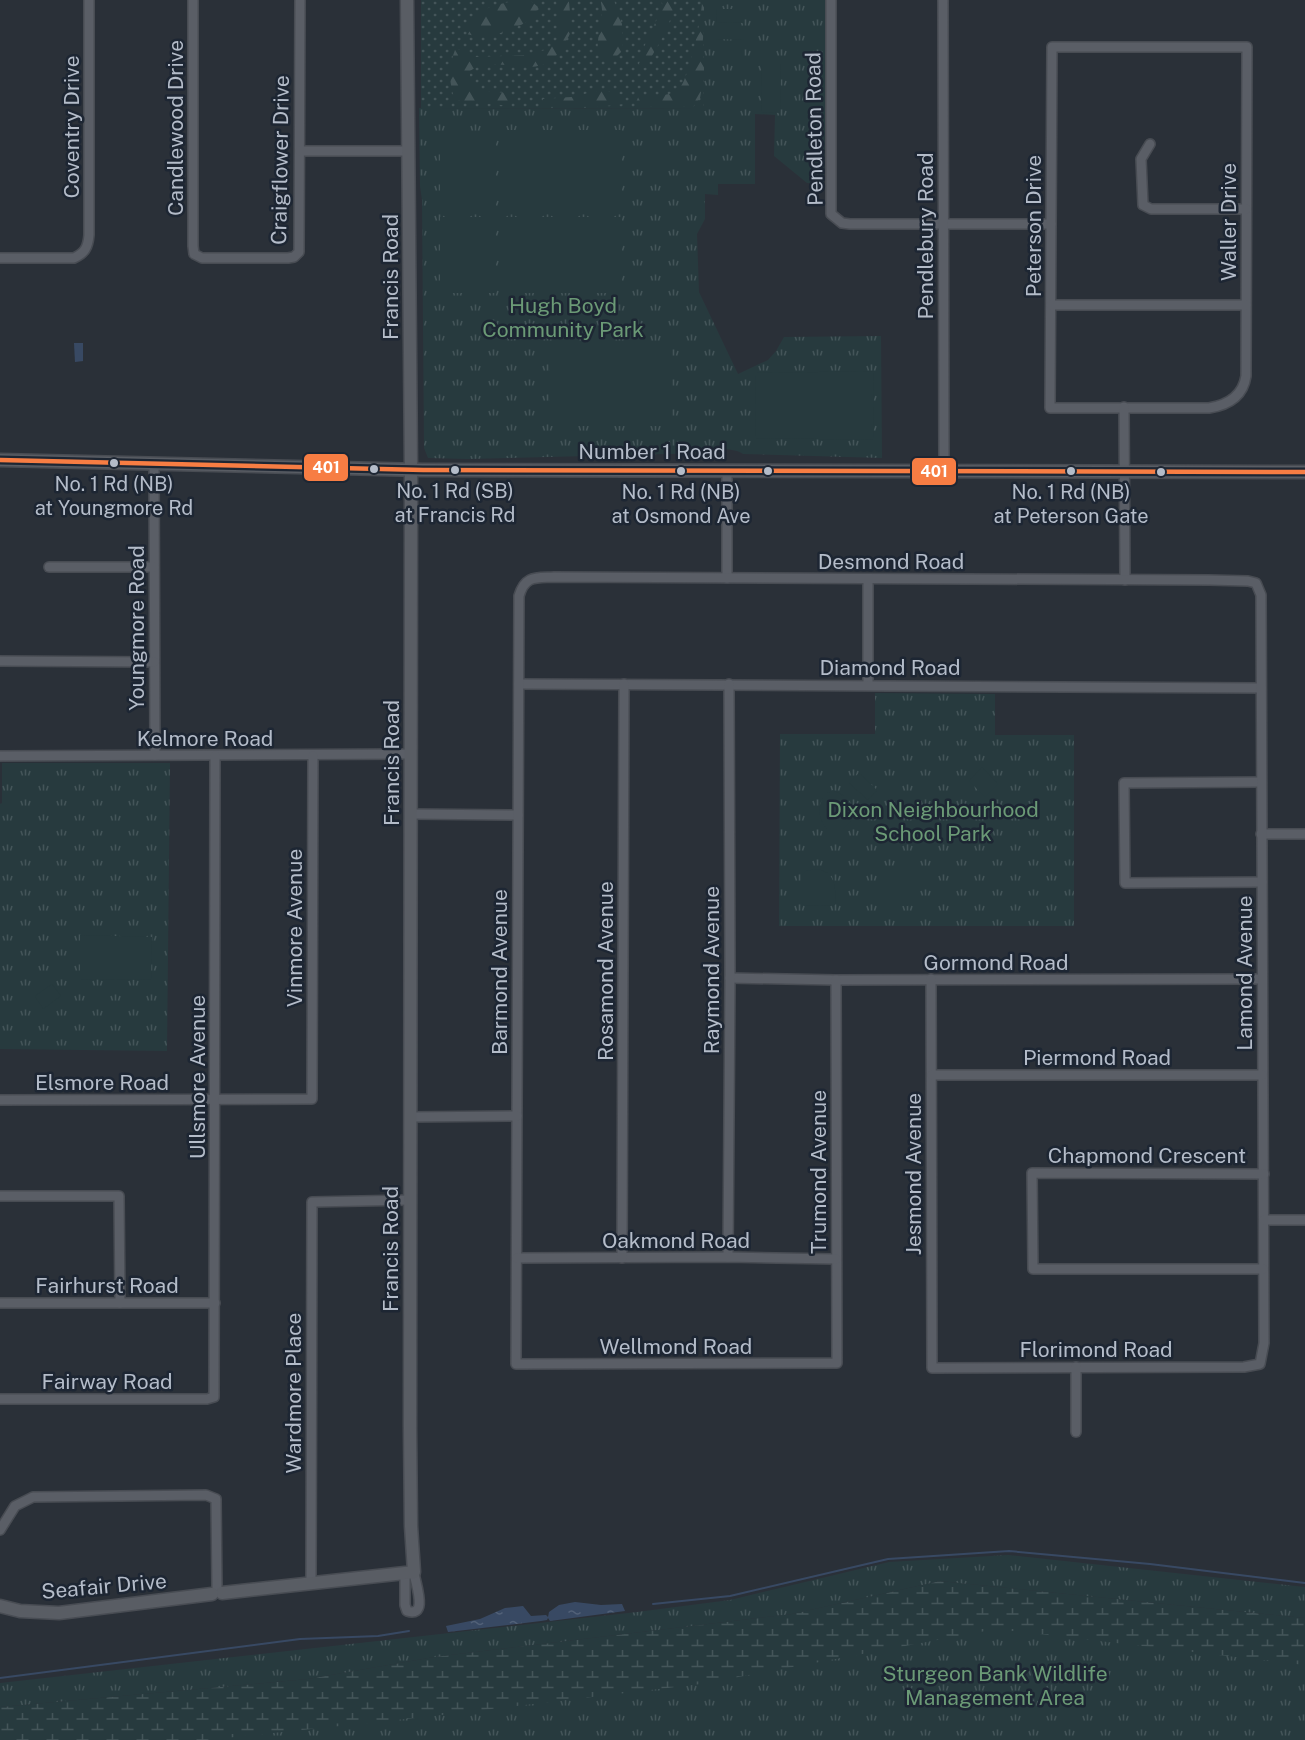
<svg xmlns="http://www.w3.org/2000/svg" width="1305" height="1740" viewBox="0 0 1305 1740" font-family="'Public Sans',sans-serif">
<defs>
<pattern id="grass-dots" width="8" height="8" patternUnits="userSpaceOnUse" patternTransform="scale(1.5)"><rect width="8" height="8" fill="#273a3e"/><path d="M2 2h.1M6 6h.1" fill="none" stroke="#445559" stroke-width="1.8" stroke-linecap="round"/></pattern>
<pattern id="forest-firs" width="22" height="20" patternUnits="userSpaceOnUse" patternTransform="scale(1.5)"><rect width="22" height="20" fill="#273a3e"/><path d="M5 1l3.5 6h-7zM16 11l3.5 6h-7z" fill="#445559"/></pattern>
<pattern id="wetland-marsh" width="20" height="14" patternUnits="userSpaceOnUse" patternTransform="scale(1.5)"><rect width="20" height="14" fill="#273a3e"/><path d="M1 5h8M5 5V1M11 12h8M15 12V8" fill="none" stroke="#445559"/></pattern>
<pattern id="park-tufts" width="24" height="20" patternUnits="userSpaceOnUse" patternTransform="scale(1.5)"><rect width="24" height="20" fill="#273a3e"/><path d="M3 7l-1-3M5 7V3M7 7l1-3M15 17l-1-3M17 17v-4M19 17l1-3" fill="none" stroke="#445559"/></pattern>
<pattern id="water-ripples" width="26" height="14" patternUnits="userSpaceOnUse" patternTransform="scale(1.5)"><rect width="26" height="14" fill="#384963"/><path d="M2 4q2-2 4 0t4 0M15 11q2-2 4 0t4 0" fill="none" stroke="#526178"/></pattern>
</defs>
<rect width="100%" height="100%" fill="#2a3038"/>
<path fill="url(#grass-dots)" d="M 421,0 L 704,0 L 704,109 L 421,108 Z"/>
<g fill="url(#forest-firs)">
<path d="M 519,0 L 531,1 L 538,7 L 534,18 C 514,29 490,41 467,34 C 468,9 499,4 519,0 Z"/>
<path d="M 556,0 L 569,0 C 569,10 573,24 570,33 C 569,37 565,42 563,46 C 540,88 499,50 470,71 L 470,82 L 484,91 L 508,93 L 513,96 L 510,106 L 455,100 C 449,84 448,67 455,50 L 465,49 L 476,57 L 528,55 L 548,49 L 559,37 L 559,16 Z"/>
<path d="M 600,0 L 614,0 L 622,24 L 623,50 L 612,61 L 599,56 C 594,35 607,19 600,0 Z"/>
<path d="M 661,0 L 673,0 C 677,17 654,52 645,68 L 639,64 L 644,47 L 663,6 Z"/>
<path d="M 698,0 L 706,0 L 702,51 L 705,70 L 700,98 L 693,107 L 639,107 L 636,102 L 639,96 C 650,95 666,97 677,91 C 688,86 702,16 702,2 Z"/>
<path d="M 602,90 L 623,95 L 624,104 L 587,108 L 544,108 L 541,105 L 543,99 L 571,97 Z"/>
</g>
<path fill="url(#wetland-marsh)" d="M 940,1581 L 1305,1618 L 1305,1740 L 0,1740 L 0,1707 L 308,1679 L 434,1657 L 792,1614 Z"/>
<g fill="url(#park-tufts)">
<path d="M 704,0 L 827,0 L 824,184 L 807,183 L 774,156 L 775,115 L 755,114 L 755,184 L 718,184 L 718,195 L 705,194 L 705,219 L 697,234 L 699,292 L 738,374 L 768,360 L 776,351 L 784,337 L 881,336 L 882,458 L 743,454 C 734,448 716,448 707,453 L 467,459 L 428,458 L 424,448 L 422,200 L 420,186 L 419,108 L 704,109 Z"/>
<path d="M 875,693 L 995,694 L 995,735 L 1074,735 L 1074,926 L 779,926 L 780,734 L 875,734 Z"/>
<path d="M 2,763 L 170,763 L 167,1051 L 0,1049 L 0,804 L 2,803 Z"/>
<path d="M 1008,1555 L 1305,1587 L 1305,1618 L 940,1581 L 792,1614 L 434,1657 L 308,1679 L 0,1707 L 0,1683 L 637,1612 L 730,1600 L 889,1562 Z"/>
<path d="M 996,1629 L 1305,1665 L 1305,1740 L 206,1740 L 425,1717 L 701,1684 Z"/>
</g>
<g fill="#273a3e">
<path d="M 717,9 L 744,9 L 744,23 L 716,22 Z"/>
<path d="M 716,26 L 744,26 L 744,40 L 716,39 Z"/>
<rect x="716" y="43" width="28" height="13"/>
<path d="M 762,63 L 781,63 L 780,113 L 761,112 Z"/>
<rect x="505" y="130" width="117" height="76"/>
<rect x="440" y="131" width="56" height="76"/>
<rect x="647" y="136" width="18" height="34"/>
<rect x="440" y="217" width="56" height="76"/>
<rect x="505" y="217" width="117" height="76"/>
<rect x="550" y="345" width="122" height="81"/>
<path d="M 874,371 L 873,440 L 755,438 L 756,373 Z"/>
<path d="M 982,767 L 998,784 L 985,797 L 969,781 Z"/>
<path d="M 859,773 L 877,790 L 868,800 L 849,783 Z"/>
<path d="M 833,790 C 845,796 850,800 855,813 L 850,822 L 843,829 L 827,829 C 816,817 816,797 833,790 Z"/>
<path d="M 816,869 C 836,871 836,889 835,905 L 805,906 L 801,902 L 801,876 L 806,871 Z"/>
<path d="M 879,873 L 913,873 L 913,902 L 908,906 L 879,906 Z"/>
<path d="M 80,935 L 152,937 L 151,980 L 80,979 Z"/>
<path d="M 52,984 L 61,996 L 43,1009 L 35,996 Z"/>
</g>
<g fill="url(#water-ripples)">
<path d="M 74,343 L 83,343 L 83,361 L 75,362 Z"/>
<path d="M 575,1602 L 601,1605 L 622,1604 L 625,1611 L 550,1621 L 548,1618 L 547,1620 L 541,1621 L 448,1632 L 446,1626 L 480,1619 L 505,1608 L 523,1606 L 531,1616 L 546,1615 L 548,1617 L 549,1612 L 559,1605 Z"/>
</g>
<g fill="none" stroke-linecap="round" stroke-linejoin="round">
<g stroke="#384963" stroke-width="2">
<path d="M 653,1604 L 730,1596 L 888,1559 L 1009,1551 L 1150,1564 L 1305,1583"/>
<path d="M 0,1678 L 300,1639 L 378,1636 L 409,1631"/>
</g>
<g stroke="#484c53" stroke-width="12">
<g id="street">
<path d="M 193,0 L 193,246 L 194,254 L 202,258 L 288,258 L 294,257 L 299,252 L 300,0"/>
<path d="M 831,0 L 831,214 L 842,223 L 850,224 L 1051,224"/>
<path d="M 943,0 L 944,471"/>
<path d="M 1052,47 L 1247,47 L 1246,376 C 1243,396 1228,405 1209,408 L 1050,408 Z"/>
<path d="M 1150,144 L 1141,159 L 1143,205 L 1151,209 L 1246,209"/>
<path d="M 300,151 L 409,151"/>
<path d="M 0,258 L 74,258 C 85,253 88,247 89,235 L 89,0"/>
<path d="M 1051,305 L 1246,305"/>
<path d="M 1124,407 L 1125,580"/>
<path d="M 154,464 L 155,755"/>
<path d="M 727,471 L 727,578"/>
<path d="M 49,567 L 154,567"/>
<path d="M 868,580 L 868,685"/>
<path d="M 0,661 L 154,662"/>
<path d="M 519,684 L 1261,688"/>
<path d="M 0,756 L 411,754"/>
<path d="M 1261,782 L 1124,783 L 1125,883 L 1262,882"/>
<path d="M 411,814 L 518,815"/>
<path d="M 1261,834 L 1305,834"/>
<path d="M 730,978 L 836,980 L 1262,979"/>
<path d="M 836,980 L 837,1363 L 516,1364 L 519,596 C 525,575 536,578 554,577 L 1209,580 L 1248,581 L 1256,583 L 1261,595 L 1264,1343 L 1260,1364 L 1244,1367 L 932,1368 L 931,979"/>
<path d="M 932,1075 L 1262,1075"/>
<path d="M 0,1100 L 312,1099 L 313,756"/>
<path d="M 410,1117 L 517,1116"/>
<path d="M 0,1196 L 119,1196 L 120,1303"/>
<path d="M 1264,1220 L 1305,1220"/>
<path d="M 728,1257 L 730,978 L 729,684"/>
<path d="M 517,1258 L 728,1257 L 836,1259"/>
<path d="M 622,1258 L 624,684"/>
<path d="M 1263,1269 L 1033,1269 L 1032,1173 L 1264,1174"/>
<path d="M 0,1303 L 215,1303"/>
<path d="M 1076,1367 L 1076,1432"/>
<path d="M 0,1399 L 207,1399 L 214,1397 L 215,756"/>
<path d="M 0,1530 L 15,1506 L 33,1497 L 206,1495 L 216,1499 L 217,1588"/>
<path d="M 405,1574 L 405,1605 L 407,1611 C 429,1618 415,1583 414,1572"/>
<path d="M 311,1584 L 312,1202 L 410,1200"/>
</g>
</g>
<g stroke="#484c53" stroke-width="15">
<g id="secondary">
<path d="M 0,460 L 423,470 L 1305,472"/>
<path d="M 222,1593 L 414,1572 L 411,1526 L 410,1429 L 411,470 L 407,0"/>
<path d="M 0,1606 L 20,1611 L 59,1613 L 212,1594"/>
</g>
</g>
<use href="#street" stroke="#5a5e66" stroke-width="9"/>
<use href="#secondary" stroke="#595d64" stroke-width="12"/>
<g stroke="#1d2633" stroke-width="9">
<path id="bus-1" d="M 0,460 L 423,470 L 1305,472"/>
</g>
<use href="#bus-1" stroke="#f77d43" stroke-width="4.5"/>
</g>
<g fill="#b4bcc9" stroke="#1d2633" stroke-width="2">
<circle cx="114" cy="463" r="5"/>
<circle cx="374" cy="469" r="5"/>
<circle cx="455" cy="470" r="5"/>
<circle cx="681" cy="471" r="5"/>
<circle cx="768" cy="471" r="5"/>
<circle cx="1071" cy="471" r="5"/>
<circle cx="1161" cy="472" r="5"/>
</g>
<g text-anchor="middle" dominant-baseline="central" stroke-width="5" stroke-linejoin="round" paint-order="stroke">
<g font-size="20" fill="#b4bcc9" stroke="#1d2633">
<text x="114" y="484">No. 1 Rd (NB)<tspan x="114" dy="24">at Youngmore Rd</tspan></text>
<text x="455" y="491">No. 1 Rd (SB)<tspan x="455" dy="24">at Francis Rd</tspan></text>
<text x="681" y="492">No. 1 Rd (NB)<tspan x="681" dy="24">at Osmond Ave</tspan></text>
<text x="1071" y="492">No. 1 Rd (NB)<tspan x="1071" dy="24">at Peterson Gate</tspan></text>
</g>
<g font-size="21" fill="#b4bcc9" stroke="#1d2633">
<text transform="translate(71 127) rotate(-90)">Coventry Drive</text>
<text transform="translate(175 128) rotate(-90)">Candlewood Drive</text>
<text transform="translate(814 129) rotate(-91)">Pendleton Road</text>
<text transform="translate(280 160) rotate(-89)">Craigflower Drive</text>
<text transform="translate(1228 222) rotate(-90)">Waller Drive</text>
<text transform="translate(1033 226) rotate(-90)">Peterson Drive</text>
<text transform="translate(925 236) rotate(-90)">Pendlebury Road</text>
<text transform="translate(390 277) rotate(-90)">Francis Road</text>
<text x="652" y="451">Number 1 Road</text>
<text x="891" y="561">Desmond Road</text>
<text transform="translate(136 628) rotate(-90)">Youngmore Road</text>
<text x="890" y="667">Diamond Road</text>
<text x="205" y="738">Kelmore Road</text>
<text transform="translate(391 763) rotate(-90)">Francis Road</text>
<text transform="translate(294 928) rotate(-90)">Vinmore Avenue</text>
<text x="996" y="962">Gormond Road</text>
<text transform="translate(711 970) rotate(-90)">Raymond Avenue</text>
<text transform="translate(605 971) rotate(-90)">Rosamond Avenue</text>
<text transform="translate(499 972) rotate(-90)">Barmond Avenue</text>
<text transform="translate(1244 973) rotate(-90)">Lamond Avenue</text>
<text x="1097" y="1057">Piermond Road</text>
<text transform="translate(197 1077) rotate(-90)">Ullsmore Avenue</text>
<text x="102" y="1082">Elsmore Road</text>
<text x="1147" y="1155">Chapmond Crescent</text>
<text transform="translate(818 1172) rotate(-90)">Trumond Avenue</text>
<text transform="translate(913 1174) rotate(-90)">Jesmond Avenue</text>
<text x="676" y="1240">Oakmond Road</text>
<text transform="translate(390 1249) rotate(-90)">Francis Road</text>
<text x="107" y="1285">Fairhurst Road</text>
<text x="676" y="1346">Wellmond Road</text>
<text x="1096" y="1349">Florimond Road</text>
<text x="107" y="1381">Fairway Road</text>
<text transform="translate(293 1393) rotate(-90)">Wardmore Place</text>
<text transform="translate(104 1586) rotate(-5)">Seafair Drive</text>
</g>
<g font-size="21" fill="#6b9a76" stroke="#1d2633">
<text x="563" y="305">Hugh Boyd<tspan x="563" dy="24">Community Park</tspan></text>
<text x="933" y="809">Dixon Neighbourhood<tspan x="933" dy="24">School Park</tspan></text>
<text x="995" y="1673">Sturgeon Bank Wildlife<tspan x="995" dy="24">Management Area</tspan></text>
</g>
</g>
<g stroke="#1d2633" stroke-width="2">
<rect x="303" y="453" width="46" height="29" rx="6" fill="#f77d43"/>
<rect x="911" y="457" width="46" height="29" rx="6" fill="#f77d43"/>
</g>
<g font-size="16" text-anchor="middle" font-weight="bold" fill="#fff">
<text x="326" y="473">401</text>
<text x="934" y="477">401</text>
</g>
</svg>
